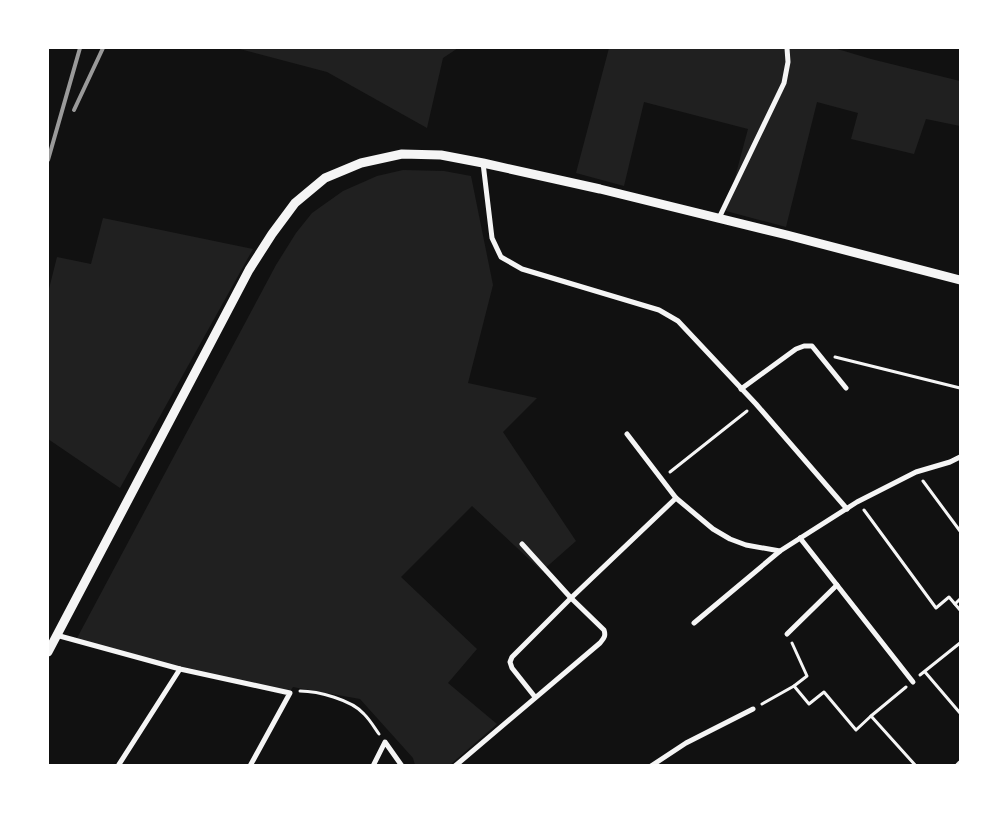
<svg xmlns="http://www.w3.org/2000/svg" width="1008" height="813" viewBox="0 0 1008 813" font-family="'PT Serif',serif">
<rect width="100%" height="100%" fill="#111"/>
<g fill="#202020">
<path d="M 236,48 L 458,48 L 443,58 L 427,128 L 327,72 Z"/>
<path d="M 609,48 L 834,48 L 871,59 L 960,81 L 960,126 L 926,119 L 914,154 L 851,139 L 858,113 L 817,102 L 786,227 L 726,211 L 748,129 L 644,102 L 624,186 L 576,173 Z"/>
<path d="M 403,170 L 444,171 L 471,176 L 493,285 L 468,383 L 537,398 L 503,432 L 576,541 L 542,571 L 472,506 L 401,577 L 477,649 L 448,683 L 497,724 L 450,765 L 415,765 L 413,758 L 360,699 L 293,687 L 287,696 L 76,640 L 276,265 L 296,233 L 312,213 L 343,191 L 377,176 Z"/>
<path d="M 103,218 L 253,249 L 120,488 L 48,439 L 48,293 L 57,257 L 91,264 Z"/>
</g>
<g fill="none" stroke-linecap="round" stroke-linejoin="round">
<g stroke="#f5f5f5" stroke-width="3">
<path d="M 835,357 L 960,388"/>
<path d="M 670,472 L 747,411"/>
<path d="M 923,481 L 960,531"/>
<path d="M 864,510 L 936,608 L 949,597 L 960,610"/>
<path d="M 955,604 L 960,599"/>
<path d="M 925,672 L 960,713"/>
<path d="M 920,675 L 960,643"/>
<path d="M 794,686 L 809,704 L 824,692 L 856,730 L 871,716"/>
<path d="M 906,687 L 871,716 L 916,766"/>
<path d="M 300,691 C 318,691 352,700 364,714 C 370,720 374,727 379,734"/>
<path d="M 762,704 L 794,686 L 807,676 L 792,643"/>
</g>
<g stroke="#f5f5f5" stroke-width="5">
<path d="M 483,163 L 492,238 L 501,257 L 522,269 L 659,310 L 678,321 L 756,404 L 847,509"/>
<path d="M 719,218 L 784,83 L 788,62 L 787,48"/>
<path d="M 741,389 L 796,349 L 804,346 L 812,346 L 846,388"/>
<path d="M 627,434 L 676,498 L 713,529 L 730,539 L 746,545 L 780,551"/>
<path d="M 800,538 L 913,682"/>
<path d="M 694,623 L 780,551 L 857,502 L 916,472 L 950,462 L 960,457"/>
<path d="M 787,634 L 837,585"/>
<path d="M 56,635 L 180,669 L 290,693 L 250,766"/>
<path d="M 535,697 L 512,668 L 510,662 L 512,657 L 571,598 L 676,498"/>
<path d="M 118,766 L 180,669"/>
<path d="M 373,766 L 385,742 L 402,766"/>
<path d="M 455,766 L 600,643 C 604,638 606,636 604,630 L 571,598 L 522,544"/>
<path d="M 651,766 L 686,743 L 753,709"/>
<path d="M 957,766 L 960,763"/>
</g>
<path stroke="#f5f5f5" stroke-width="9" d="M 48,652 L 249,270 L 272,234 L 295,203 L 325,178 L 361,163 L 402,154 L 441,155 L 483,163 L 600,189 L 787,235 L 960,280"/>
<g stroke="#9a9a9a" stroke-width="4">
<path d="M 74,110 L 103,48"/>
<path d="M 48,160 L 80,48"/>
</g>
</g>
<rect width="1008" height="813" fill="none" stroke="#ffffff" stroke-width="98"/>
</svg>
